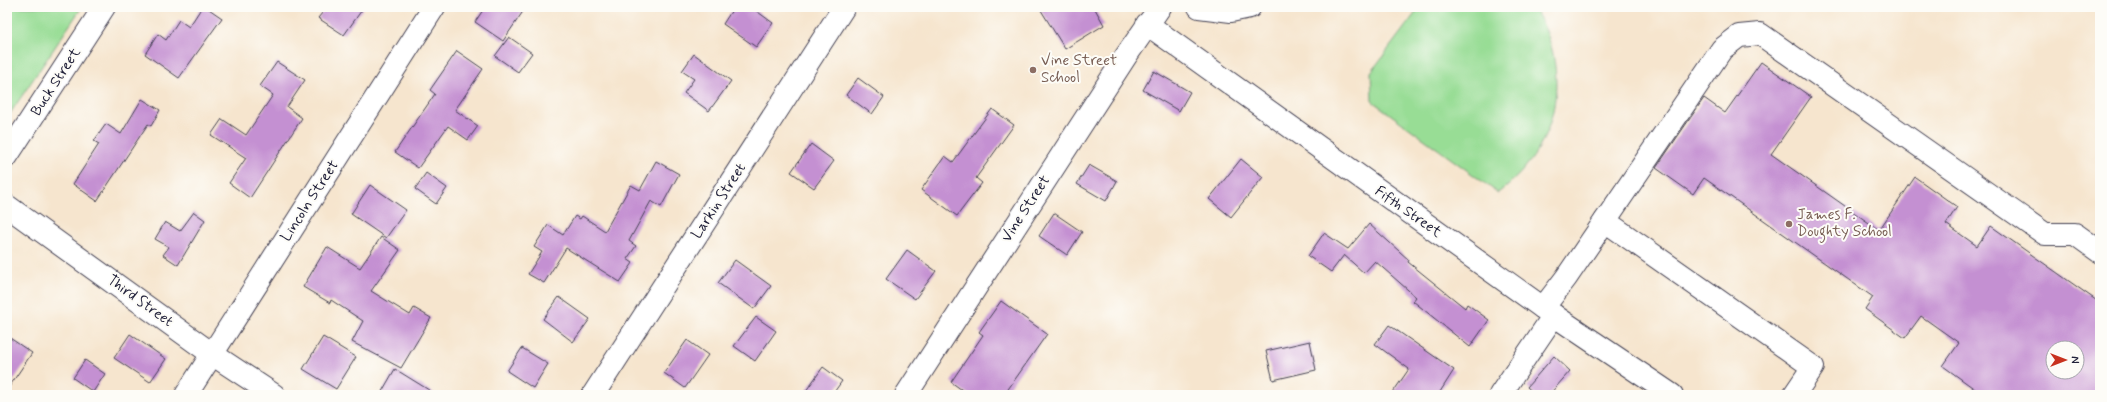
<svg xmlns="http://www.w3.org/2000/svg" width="2107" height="402" viewBox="0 0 2107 402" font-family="Mynerve,sans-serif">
<rect width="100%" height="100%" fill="#fdfcf7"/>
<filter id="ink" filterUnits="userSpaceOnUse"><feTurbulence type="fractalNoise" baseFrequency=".025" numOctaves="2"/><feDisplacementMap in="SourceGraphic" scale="8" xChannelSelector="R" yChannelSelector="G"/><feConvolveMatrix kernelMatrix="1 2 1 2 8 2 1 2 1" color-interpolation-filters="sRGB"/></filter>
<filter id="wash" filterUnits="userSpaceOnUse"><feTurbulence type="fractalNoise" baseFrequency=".012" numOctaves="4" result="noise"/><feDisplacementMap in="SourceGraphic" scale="16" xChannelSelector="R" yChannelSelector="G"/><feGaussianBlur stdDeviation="0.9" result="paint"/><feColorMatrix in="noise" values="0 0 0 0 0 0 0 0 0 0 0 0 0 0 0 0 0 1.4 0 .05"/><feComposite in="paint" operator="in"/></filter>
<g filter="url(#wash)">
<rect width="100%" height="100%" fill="#f6e5ce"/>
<g fill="#98dd95" stroke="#5d8068">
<path d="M 7,7 L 82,7 L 7,118 Z"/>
<path d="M 1420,7 L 1533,7 C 1565,53 1564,121 1527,165 C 1519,176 1509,184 1498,193 L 1372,101 L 1371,72 Z"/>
</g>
<g id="blocks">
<g fill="#c490d2" fill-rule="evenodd">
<path d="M 202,7 L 206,7 L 222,18 L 179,78 L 145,54 L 158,34 L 166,40 L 179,20 L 189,27 Z"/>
<path d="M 327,7 L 364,7 L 344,35 L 318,18 Z"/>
<path d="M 485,7 L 526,7 L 503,41 L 475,22 Z"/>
<path d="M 734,7 L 751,7 L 773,23 L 756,47 L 723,24 Z"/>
<path d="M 1039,7 L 1094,7 L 1104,25 L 1065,49 Z"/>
<path d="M 509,37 L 532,53 L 518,72 L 495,56 Z"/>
<path d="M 457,51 L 483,69 L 455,110 L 478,126 L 468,140 L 448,126 L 418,168 L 395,152 L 435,94 L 430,90 Z"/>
<path d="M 694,54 L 731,81 L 709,111 L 684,93 L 694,79 L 682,71 Z"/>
<path d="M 277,62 L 305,80 L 287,107 L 302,118 L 250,198 L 229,183 L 246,158 L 211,135 L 222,119 L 246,135 L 273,95 L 260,86 Z"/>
<path d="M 1761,62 L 1811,97 L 1771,154 L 1879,230 L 1915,177 L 1957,207 L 1946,224 L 1977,246 L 1991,226 L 2100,303 L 2100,395 L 1983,395 L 1943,366 L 1959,343 L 1921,316 L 1905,338 L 1865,309 L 1873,297 L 1704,178 L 1693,194 L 1656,168 L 1704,98 L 1725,113 ZM 2053,348 L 2077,348 L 2077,372 L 2053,372 Z"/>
<path d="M 1154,71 L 1190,92 L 1179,111 L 1143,90 Z"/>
<path d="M 858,78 L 884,97 L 872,114 L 846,95 Z"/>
<path d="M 142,99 L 160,110 L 151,126 L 148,124 L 97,201 L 73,184 L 99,144 L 94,141 L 106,124 L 121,134 Z"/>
<path d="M 992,109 L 1014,125 L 976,178 L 982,183 L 957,216 L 921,190 L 945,156 L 953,162 Z"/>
<path d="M 811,144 L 834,161 L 814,188 L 791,172 Z"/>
<path d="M 1241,159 L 1263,177 L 1231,217 L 1209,199 Z"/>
<path d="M 656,161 L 679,174 L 661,207 L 651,201 L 629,241 L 636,246 L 627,259 L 633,263 L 620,282 L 566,248 L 544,283 L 528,274 L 542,252 L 534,247 L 548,225 L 563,235 L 575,216 L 580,219 L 582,216 L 605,231 L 631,185 L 640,190 Z"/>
<path d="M 1089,165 L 1117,181 L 1106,201 L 1077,184 Z"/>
<path d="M 426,173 L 447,188 L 436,204 L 415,189 Z"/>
<path d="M 370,185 L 406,210 L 386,238 L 351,214 Z"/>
<path d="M 194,212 L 205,220 L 178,265 L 163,255 L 169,247 L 155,239 L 165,222 L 180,231 Z"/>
<path d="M 1054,213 L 1082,232 L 1067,255 L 1039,236 Z"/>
<path d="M 1369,224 L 1409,260 L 1408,262 L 1465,308 L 1467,304 L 1489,320 L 1470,347 L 1413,301 L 1416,297 L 1375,261 L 1364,273 L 1344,255 L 1331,272 L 1308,256 L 1324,233 L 1348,249 Z"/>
<path d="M 381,237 L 400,250 L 371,291 L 410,315 L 414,308 L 431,318 L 401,368 L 352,342 L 363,321 L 331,300 L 330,303 L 303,287 L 327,247 L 360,268 Z"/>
<path d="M 907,250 L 936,271 L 915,299 L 886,279 Z"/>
<path d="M 735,260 L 771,286 L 754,309 L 718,283 Z"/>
<path d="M 559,297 L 590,319 L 573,342 L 543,319 Z"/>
<path d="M 1001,301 L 1047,334 L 1004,395 L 969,395 L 951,382 L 983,335 L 979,332 Z"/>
<path d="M 756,317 L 776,331 L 755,361 L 734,346 Z"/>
<path d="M 1389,325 L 1454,370 L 1438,395 L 1391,395 L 1409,369 L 1375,344 Z"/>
<path d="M 130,334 L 166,359 L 150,382 L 114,358 Z"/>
<path d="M 7,336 L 32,353 L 7,390 Z"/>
<path d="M 323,337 L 356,357 L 336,389 L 303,369 Z"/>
<path d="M 687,340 L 708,355 L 685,388 L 664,373 Z"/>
<path d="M 1310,341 L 1316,370 L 1273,380 L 1266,351 Z"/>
<path d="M 522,348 L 548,364 L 533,388 L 507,371 Z"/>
<path d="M 1554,356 L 1570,371 L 1549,395 L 1536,395 L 1527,387 Z"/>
<path d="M 85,360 L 105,374 L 93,392 L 73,378 Z"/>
<path d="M 823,367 L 842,381 L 832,395 L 803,395 Z"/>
<path d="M 395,369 L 437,395 L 380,395 Z"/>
</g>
</g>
</g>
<g filter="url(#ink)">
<use href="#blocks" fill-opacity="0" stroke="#423f51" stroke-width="1"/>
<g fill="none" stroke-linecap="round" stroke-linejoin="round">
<g stroke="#423f51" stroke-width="24">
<g id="minor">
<path d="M 1199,7 L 1231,11 L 1250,7"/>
<path d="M 1147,24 L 1543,308 L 1672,395"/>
<path d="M 7,156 L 104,7"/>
<path d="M 7,206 L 212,354 L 274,395"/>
<path d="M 1605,221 L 1813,367 L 1794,395"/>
<path d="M 1543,308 L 1566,278 L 1722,49 L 1739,36 L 1760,34 L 2045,234 L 2075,234 L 2100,252"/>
<path d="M 186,395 L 434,7"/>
<path d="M 593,395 L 844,7"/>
<path d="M 906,395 L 1126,56 L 1160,7"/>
<path d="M 1500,395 L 1554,315"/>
</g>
</g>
<use href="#minor" stroke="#fff" stroke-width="22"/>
</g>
</g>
<g fill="#8d6e63" stroke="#fdfcf7" stroke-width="1.5">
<circle cx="1033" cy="70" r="4"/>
<circle cx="1789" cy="224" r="4"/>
</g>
<g text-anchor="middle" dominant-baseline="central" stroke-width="4" stroke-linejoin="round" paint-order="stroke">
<g font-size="15" fill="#785e54" stroke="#fdfcf7" text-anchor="start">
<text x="1041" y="61">Vine Street<tspan x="1041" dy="17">School</tspan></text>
<text x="1797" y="215">James F.<tspan x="1797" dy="17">Doughty School</tspan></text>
</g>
<g font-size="15" fill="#22223b" stroke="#fdfcf7">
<text transform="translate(56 82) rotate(-57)">Buck Street</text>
<text transform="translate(310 201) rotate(-57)">Lincoln Street</text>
<text transform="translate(719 201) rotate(-57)">Larkin Street</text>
<text transform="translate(1026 209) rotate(-57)">Vine Street</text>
<text transform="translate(1408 212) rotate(35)">Fifth Street</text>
<text transform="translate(140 301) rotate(36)">Third Street</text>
</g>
</g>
<rect width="2107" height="402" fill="none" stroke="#fdfcf7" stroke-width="24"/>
<g transform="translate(2065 360) rotate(90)"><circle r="19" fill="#fdfcf7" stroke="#a5a5ac"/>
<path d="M0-3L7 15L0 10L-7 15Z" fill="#c8321e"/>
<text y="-6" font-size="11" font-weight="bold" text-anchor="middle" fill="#22223b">N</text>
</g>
</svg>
